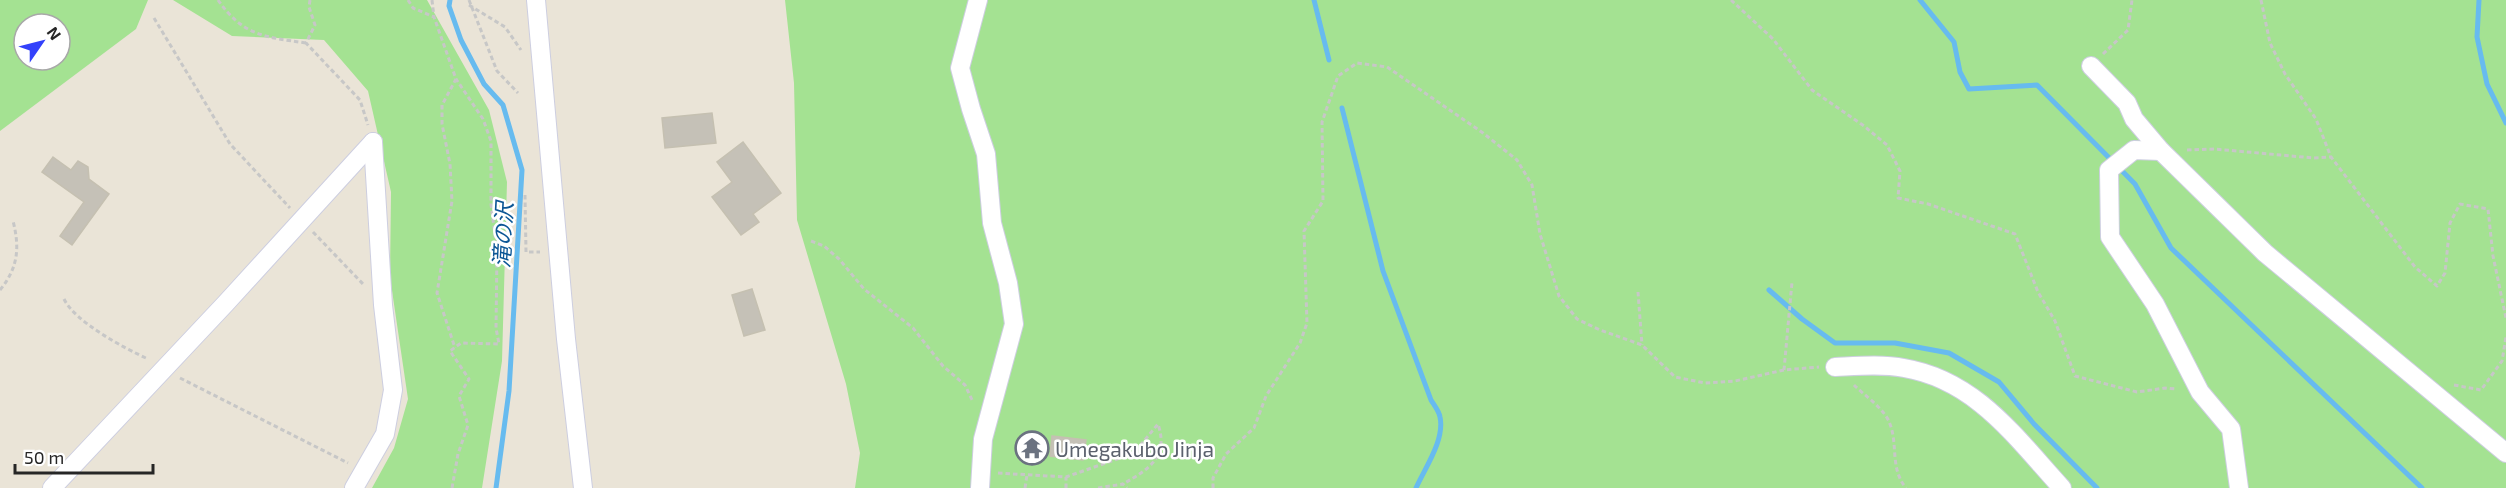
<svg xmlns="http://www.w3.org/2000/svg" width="2506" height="488" viewBox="0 0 2506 488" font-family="'Exo 2','Noto Sans JP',sans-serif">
<rect width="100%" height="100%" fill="#eae4d7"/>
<g fill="#a4e292" fill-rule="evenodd">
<path d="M 0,0 L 148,0 L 136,29 L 0,131 ZM 24,24 L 60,24 L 60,60 L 24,60 Z"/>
<path d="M 173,0 L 427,0 L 489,110 L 507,182 L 502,361 L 482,488 L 372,488 L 394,448 L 408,399 L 390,277 L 391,192 L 368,91 L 324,40 L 232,36 Z"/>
<path d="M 785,0 L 2506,0 L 2506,488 L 855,488 L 860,453 L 846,384 L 797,220 L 794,83 Z"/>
</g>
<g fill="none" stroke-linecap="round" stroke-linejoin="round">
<g stroke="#67bbef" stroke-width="5">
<path d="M 450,0 L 449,6 L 461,40 L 484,84 L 503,105 L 522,170 L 509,391 L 496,488"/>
<path d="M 1314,0 L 1329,60"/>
<path d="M 1920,0 L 1954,42 L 1960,72 L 1969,89 L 2037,85 L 2135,184 L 2171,248 L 2422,488"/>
<path d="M 2479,0 L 2477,37 L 2487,84 L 2506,123"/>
<path d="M 1342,108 L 1383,271 L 1431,400 C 1434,405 1439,411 1440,417 C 1445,440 1425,468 1416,488"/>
<path d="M 1769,290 L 1802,319 L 1835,343 L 1895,343 L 1949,353 L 1999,382 L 2034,424 L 2097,488"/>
</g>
</g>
<g fill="#c5c1b7" stroke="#c5c0b1" stroke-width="1.5">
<path d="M 712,113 L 716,143 L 665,148 L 662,118 Z"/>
<path d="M 743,142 L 781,193 L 753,214 L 759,222 L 741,235 L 712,197 L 732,182 L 717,162 Z"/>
<path d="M 53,157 L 71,170 L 78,161 L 88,167 L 89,179 L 109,194 L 72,245 L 60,236 L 84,202 L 42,172 Z"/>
<path d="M 752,289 L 765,330 L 744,336 L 732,295 Z"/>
<path d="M 1052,436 L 1086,440 L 1083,460 L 1050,456 Z"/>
</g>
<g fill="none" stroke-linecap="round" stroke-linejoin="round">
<g stroke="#cdcee0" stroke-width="20">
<g id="minor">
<path d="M 536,0 L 566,339 L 583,488"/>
<path d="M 978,0 L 960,68 L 971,109 L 986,154 L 992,223 L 1008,283 L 1014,324 L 983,439 L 980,488"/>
<path d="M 2091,66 L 2127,103 L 2134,119 L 2161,151 L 2265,253 L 2506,453"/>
<path d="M 2161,151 L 2134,150 L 2109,170 L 2110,237 L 2155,304 L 2200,392 L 2231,429 L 2239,488"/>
<path d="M 1835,367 C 1858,366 1882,364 1904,368 C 1976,380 2016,438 2062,488"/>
<path d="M 52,488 L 226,303 L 373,142"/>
<path d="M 354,488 L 385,434 L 393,390 L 383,305 L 373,142"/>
</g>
</g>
<g stroke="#c7c7c7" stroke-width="3" stroke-dasharray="4.5 3" stroke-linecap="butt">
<path d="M 218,0 C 243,36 265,37 306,43"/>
<path d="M 310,0 L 309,7 L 315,25 L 306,43 L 360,100 L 368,125"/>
<path d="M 408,0 L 413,8 L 434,17"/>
<path d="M 432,0 L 434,17 L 456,79 L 442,105 L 442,124 L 450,164 L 452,201 L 437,293 L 455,348"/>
<path d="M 469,0 L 497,71 L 518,93"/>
<path d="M 1731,0 L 1773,39 L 1812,90 L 1864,126 L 1887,145 L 1900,171 L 1898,198 L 1928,204 L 2015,234 L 2038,292 L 2055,321 L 2075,376 L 2137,392 L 2165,388 L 2177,389"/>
<path d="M 2261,0 L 2270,43 L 2285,74 L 2316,119 L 2331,157 L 2415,267 L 2437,286 L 2445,273 L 2450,223 L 2460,204 L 2488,209 L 2493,256 L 2506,318"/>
<path d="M 469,5 L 505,27 L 521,50"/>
<path d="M 154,18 L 230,144 L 290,208"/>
<path d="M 2103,54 L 2128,30 L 2132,0"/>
<path d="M 2187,150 L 2214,149 L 2314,158 L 2331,157"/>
<path d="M 525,195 L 526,252 L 540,252"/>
<path d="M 313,232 L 363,284"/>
<path d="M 811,241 L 824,246 L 839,259 L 864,289 L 913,328 L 943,366 L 965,385 L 973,402"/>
<path d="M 0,290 C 18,268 20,248 13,221"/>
<path d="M 1638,292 L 1642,345"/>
<path d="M 64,299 C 75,322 124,348 148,359"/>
<path d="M 1784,370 L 1792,282"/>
<path d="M 180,378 L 348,463"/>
<path d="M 1854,385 C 1865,396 1885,409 1890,424 C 1898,445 1890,469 1906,488"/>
<path d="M 2454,385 L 2481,390 L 2502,361 L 2506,337"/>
<path d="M 998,473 L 1066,477 L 1134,453 L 1158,424 C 1169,457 1149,469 1123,484"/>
<path d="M 452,488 L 458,454 L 468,425 L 459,396 L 469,379 L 450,351 L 461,343 L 499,344 L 496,328 L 497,251 L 491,204 L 491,141 L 483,119 L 456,79"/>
<path d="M 1025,488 L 1027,475"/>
<path d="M 1066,488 L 1066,477"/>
<path d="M 1098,488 L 1123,484 L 1127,488"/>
<path d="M 1213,488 L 1213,478 L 1226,454 L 1254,428 L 1266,396 L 1300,343 L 1307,323 L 1304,231 L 1323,201 L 1322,122 L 1338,76 L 1357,63 L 1387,67 L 1483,133 L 1517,160 L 1532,185 L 1540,234 L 1559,296 L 1577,319 L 1600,330 L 1642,345 L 1675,377 L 1705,383 L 1735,381 L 1784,370 L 1819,367"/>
</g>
<use href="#minor" stroke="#fff" stroke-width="18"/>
</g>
<defs>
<g id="temple-ring" transform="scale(1.725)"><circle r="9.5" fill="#fff" stroke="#6b7280" stroke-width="1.5"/><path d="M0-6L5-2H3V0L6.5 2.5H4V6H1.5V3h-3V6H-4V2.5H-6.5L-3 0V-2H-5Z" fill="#6b7280"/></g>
</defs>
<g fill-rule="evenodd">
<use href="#temple-ring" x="1032" y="448"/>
</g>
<g text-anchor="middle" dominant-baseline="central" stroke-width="5" stroke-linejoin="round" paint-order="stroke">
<g font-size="21" fill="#5b616d" stroke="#fff" text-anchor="start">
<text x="1055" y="448">Umegakubo Jinja</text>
</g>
<g font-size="22" font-style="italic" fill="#0c5695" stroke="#fff">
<text transform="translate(502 235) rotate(-87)">滝の沢</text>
</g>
</g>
<g transform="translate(42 42) rotate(55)"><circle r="28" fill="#ffffff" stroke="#a8a8a8" stroke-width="1.5"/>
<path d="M0-4.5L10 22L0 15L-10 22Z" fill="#3341fb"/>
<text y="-9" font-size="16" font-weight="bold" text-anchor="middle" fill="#262626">N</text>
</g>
<path d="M15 464v9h138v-9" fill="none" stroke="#262626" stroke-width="3"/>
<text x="24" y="464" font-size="18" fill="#262626" stroke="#ffffff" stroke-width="4.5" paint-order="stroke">50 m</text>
</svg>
